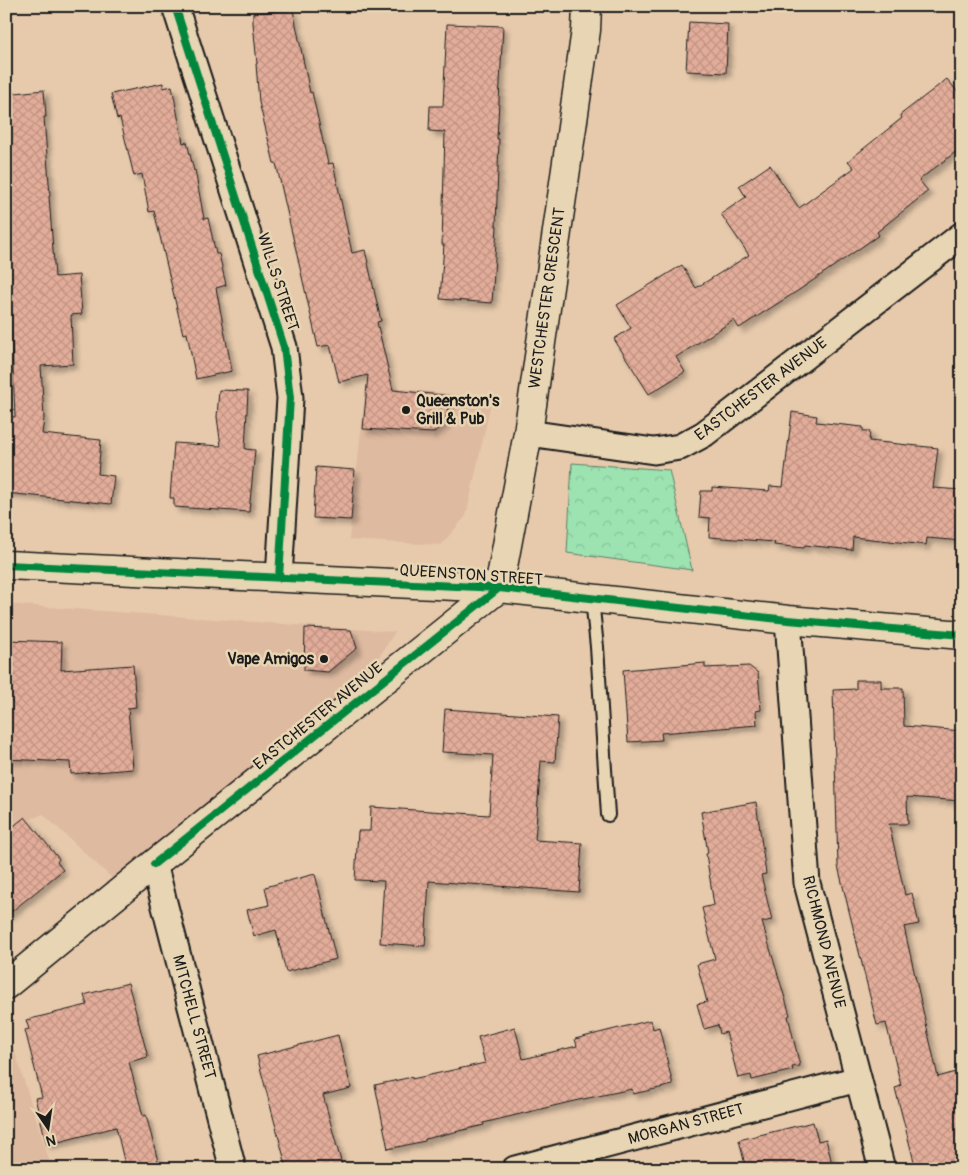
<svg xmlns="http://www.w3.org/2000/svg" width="968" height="1175" viewBox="0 0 968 1175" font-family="Pangolin,sans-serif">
<defs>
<pattern id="park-crowns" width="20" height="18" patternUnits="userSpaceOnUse" patternTransform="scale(1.25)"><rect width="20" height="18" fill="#9ce3b1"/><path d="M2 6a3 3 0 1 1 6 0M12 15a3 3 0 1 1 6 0" fill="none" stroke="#86c298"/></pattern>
<pattern id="building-cross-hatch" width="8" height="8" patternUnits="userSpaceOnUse" patternTransform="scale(1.25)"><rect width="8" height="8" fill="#e2ac99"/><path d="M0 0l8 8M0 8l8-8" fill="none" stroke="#c19383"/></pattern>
<filter id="shadow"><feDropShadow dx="4.5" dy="4.5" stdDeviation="2.5" flood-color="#0004"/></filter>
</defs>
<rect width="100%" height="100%" fill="#e7caac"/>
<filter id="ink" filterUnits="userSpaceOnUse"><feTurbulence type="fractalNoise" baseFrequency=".02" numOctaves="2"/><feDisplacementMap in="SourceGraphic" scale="10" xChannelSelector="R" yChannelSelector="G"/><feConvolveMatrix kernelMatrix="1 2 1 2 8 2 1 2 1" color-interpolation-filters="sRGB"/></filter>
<g filter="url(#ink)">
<g fill="#debaa0">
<path d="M 366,385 L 492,398 L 466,516 L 441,545 L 349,540 Z"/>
<path d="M 6,604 L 395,632 L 368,674 L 114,880 L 43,814 L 6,830 Z"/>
<path d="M 9,1033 L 52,1169 L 6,1169 L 6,1035 Z"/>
</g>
<path fill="url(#park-crowns)" stroke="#5c8066" d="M 572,463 L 669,470 L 692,570 L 567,553 Z"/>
<g fill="url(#building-cross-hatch)" stroke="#1c1c1c" filter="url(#shadow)">
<path d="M 293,10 L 310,93 L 312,92 L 328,164 L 333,163 L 352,253 L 365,250 L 381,321 L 377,322 L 393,390 L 451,396 L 444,424 L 433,433 L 363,429 L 368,375 L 339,382 L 330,345 L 318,347 L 276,163 L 274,163 L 259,102 L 256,64 L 257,64 L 253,23 L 253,13 Z"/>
<path d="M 689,22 L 728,24 L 726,73 L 686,71 Z"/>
<path d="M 447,24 L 503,26 L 497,139 L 499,139 L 496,226 L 497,226 L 492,303 L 440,299 L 444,245 L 442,245 L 445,132 L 429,131 L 430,106 L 443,106 Z"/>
<path d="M 947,79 L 962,97 L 962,147 L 919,180 L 928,191 L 877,232 L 879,235 L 799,290 L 739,328 L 734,320 L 676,357 L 685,372 L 649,394 L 614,339 L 631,328 L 617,305 L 682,265 L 696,288 L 749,255 L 721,214 L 746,197 L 739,186 L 770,165 L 799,208 L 854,168 L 848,161 L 902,118 L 900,115 Z"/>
<path d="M 163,83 L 163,88 L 172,86 L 183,143 L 187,142 L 194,171 L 195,170 L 204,219 L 208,218 L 216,254 L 219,254 L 226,285 L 216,288 L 232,371 L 196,379 L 187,333 L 183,334 L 154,211 L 149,212 L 142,174 L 134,176 L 120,118 L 117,119 L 111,94 Z"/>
<path d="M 44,90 L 46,117 L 44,117 L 50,196 L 49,196 L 55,277 L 79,275 L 82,314 L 71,315 L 73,364 L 41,366 L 44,418 L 42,434 L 101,440 L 98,474 L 114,476 L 111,504 L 6,493 L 6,416 L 15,417 L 10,295 L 6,295 L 6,94 Z"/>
<path d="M 219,390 L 248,391 L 245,449 L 255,450 L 249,512 L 174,507 L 174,498 L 170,498 L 174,443 L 221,446 L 217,417 Z"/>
<path d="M 792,412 L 817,416 L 816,422 L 863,427 L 863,431 L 870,431 L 869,441 L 938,448 L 933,488 L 962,490 L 962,541 L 927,538 L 926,545 L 853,537 L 852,550 L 805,545 L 804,548 L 774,545 L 775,542 L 709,537 L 710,518 L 699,517 L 701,491 L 712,491 L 712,487 L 769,491 L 770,486 L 783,487 Z"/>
<path d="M 316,467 L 355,470 L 351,520 L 313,518 Z"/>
<path d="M 305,628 L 351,630 L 357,648 L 328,672 L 304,670 Z"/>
<path d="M 6,640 L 62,642 L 61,670 L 133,665 L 136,707 L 128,708 L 133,769 L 71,774 L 70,762 L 6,759 Z"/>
<path d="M 705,663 L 705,668 L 749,666 L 758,673 L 761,710 L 756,711 L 757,725 L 661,733 L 662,740 L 628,742 L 623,670 Z"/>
<path d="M 856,680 L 881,680 L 881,688 L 903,688 L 904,726 L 962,731 L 962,801 L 907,797 L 908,824 L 889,824 L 905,895 L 912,893 L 919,924 L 904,927 L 938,1077 L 962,1070 L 962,1169 L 916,1169 L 895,1088 L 901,1086 L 886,1023 L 877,1025 L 838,866 L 833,690 L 856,689 Z"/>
<path d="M 445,709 L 558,717 L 555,762 L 541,761 L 535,840 L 582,843 L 579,892 L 429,881 L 425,946 L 380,943 L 384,881 L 355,880 L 358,831 L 370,831 L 371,807 L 489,815 L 493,755 L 442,752 Z"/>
<path d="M 756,802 L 766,874 L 761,875 L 772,920 L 762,922 L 790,1015 L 788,1016 L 800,1066 L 792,1067 L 793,1070 L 752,1080 L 751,1075 L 738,1078 L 726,1032 L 720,1034 L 718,1025 L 704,1029 L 697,1004 L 707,1002 L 697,964 L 715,959 L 702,908 L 714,905 L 706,854 L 708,853 L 701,812 Z"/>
<path d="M 25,817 L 59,859 L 57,862 L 63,870 L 6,916 L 6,832 Z"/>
<path d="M 315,874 L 336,959 L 286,972 L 276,930 L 254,936 L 247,910 L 269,905 L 265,887 Z"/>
<path d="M 128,983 L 148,1057 L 129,1062 L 143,1116 L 146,1115 L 160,1169 L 126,1169 L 116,1127 L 47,1145 L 35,1098 L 42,1097 L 25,1030 L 29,1029 L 26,1020 L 87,1005 L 84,995 Z"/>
<path d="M 651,1020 L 653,1029 L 659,1027 L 673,1085 L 633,1094 L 632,1089 L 574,1101 L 483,1123 L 484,1125 L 425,1139 L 425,1141 L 388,1149 L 375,1085 L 412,1077 L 412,1079 L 485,1063 L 478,1037 L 515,1027 L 523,1059 L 577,1046 L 575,1039 Z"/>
<path d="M 338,1035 L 351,1088 L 323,1095 L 343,1169 L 287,1169 L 257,1056 Z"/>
<path d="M 813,1122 L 818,1141 L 826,1139 L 832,1164 L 814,1169 L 746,1169 L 739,1140 Z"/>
</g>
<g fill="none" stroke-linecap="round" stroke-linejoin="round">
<g stroke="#1c1c1c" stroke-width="16">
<path id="lane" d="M 592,599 L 597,647 L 608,815"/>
</g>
<g stroke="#1c1c1c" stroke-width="29">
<g id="street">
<path d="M 175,6 L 284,347 L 290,398 L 279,577"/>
<path d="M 528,433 L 654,451 L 680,447 L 704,434 L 962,235"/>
<path d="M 788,620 L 807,883 L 882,1169"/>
<path d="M 154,864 L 233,1169"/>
<path d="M 515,1169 L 858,1079"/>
</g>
</g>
<g stroke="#1c1c1c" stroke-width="31">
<g id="secondary">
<path d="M 6,565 L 499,588 L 788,620 L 962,635"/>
<path d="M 499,588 L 528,433 L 586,30 L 587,6"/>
<path d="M 6,985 L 154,864 L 499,588"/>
</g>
</g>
<use href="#lane" stroke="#e8d5b3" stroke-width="12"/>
<use href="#street" stroke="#e8d5b3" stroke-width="25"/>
<use href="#secondary" stroke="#e8d5b3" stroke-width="28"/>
<g stroke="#e8d5b3" stroke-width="11">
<g id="cycleway">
<path d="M 175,6 L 284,347 L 290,398 L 279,577"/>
<path d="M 6,565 L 499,588 L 788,620 L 962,635"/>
<path d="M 154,864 L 499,588"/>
</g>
</g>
<use href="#cycleway" stroke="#00873e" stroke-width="8"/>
</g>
</g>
<g fill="#1c1c1c" stroke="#e8d5b3" stroke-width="2">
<circle cx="406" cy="410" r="5"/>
<circle cx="324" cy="659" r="5"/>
</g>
<g text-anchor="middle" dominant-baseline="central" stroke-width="5" stroke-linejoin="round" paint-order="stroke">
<g font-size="16" fill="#1c1c1c" stroke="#e8d5b3">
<text transform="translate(278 282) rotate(72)">WILLS STREET</text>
<text transform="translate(547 298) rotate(-82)">WESTCHESTER CRESCENT</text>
<text transform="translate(761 389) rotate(-37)">EASTCHESTER AVENUE</text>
<text transform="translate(471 575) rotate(4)">QUEENSTON STREET</text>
<text transform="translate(318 716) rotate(-39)">EASTCHESTER AVENUE</text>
<text transform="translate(824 942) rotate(76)">RICHMOND AVENUE</text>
<text transform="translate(194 1017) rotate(75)">MITCHELL STREET</text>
<text transform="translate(686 1124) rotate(-15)">MORGAN STREET</text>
</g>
<g font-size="16" font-weight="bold" fill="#1c1c1c" stroke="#e8d5b3" text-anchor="start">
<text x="416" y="401">Queenston's<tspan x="416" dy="18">Grill &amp; Pub</tspan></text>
<text x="314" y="659" text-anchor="end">Vape Amigos</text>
</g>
</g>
<rect width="968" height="1175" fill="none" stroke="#e8d5b3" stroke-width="25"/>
<rect x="12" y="12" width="943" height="1150" fill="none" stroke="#1c1c1c" stroke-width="2" filter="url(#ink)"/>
<g transform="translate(48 1128) rotate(167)" stroke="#e8d5b3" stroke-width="4" paint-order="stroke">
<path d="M0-4L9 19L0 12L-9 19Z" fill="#1c1c1c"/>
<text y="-8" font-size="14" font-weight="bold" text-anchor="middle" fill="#1c1c1c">N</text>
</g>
</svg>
